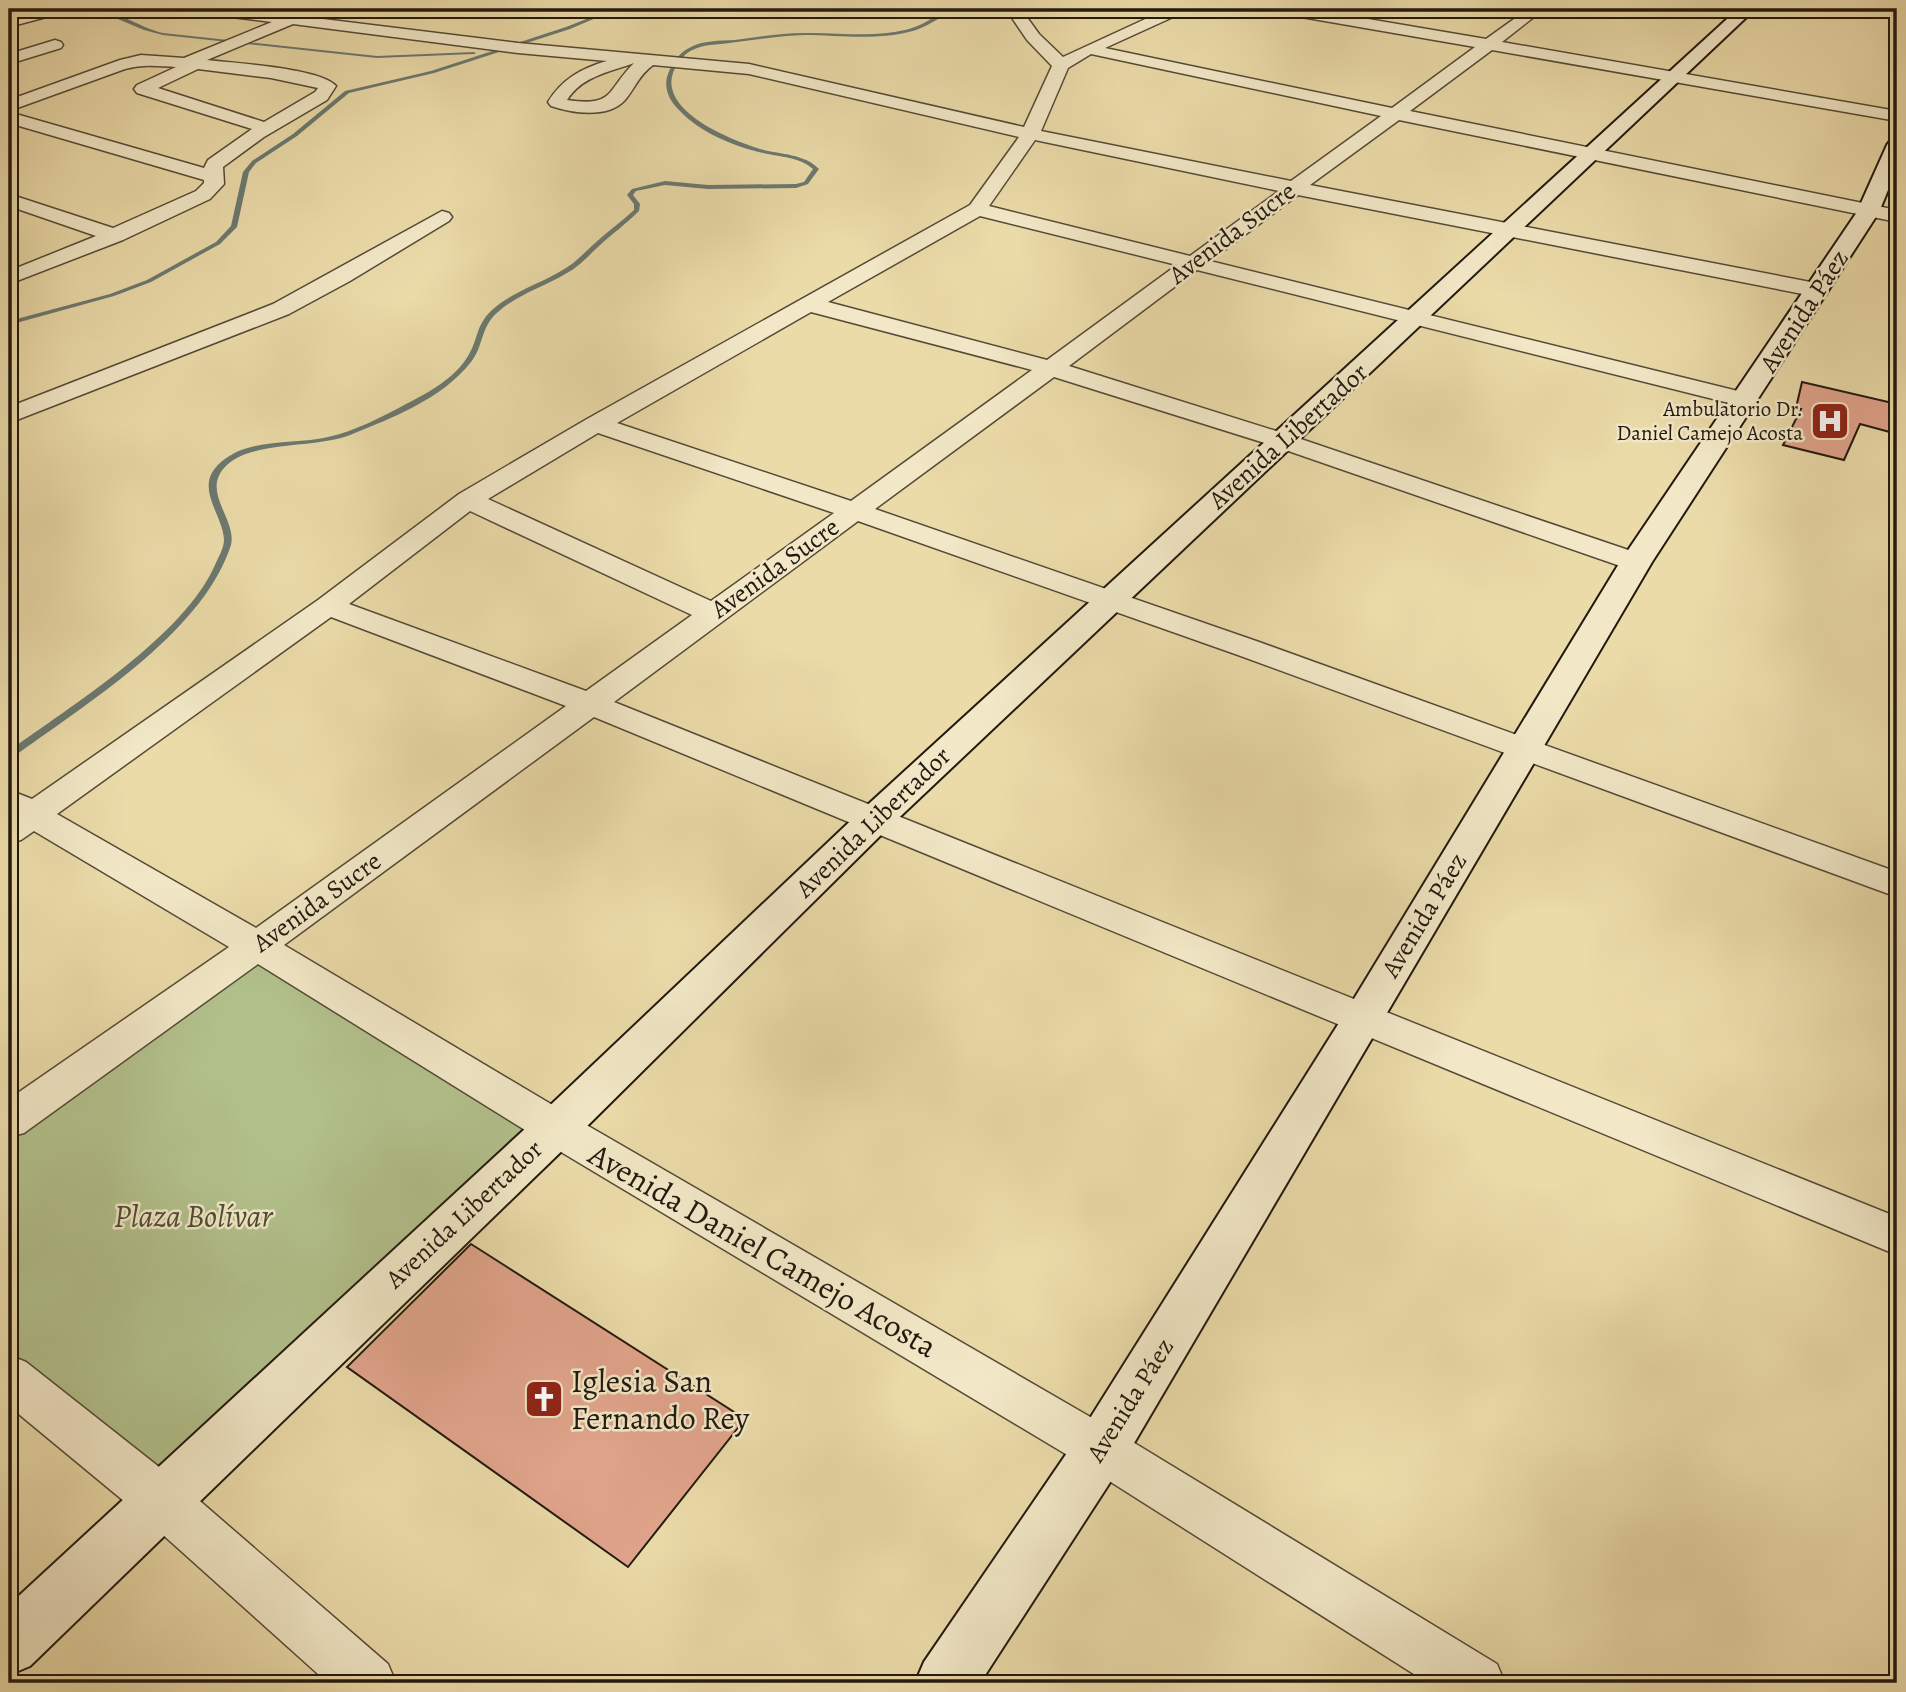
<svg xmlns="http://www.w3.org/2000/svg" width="1906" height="1692" viewBox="0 0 1906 1692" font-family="Alegreya,serif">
<rect width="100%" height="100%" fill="#ebdba9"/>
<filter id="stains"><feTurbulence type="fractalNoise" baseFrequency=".00286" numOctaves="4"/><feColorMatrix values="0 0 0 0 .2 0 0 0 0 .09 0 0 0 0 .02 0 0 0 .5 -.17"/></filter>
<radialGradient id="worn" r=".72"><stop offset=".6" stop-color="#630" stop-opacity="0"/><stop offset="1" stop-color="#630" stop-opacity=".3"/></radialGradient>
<path fill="#b2c18c" stroke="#6a6d4e" stroke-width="2" d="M 257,946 L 556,1128 L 160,1499 L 9,1377 L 9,1121 Z"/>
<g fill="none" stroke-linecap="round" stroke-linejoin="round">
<g fill="#6b7971" fill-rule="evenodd">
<path d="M 33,9 L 44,9 L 9,14 L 9,12 Z"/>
<path d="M 94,9 C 116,9 140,28 163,33 L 377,56 L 474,52 L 476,53 L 474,54 L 377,58 L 163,35 L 144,30 Z"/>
<path d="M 612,9 L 617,9 L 570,29 L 434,73 L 349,93 L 297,136 L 256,163 L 249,172 L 237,227 L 220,244 L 151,282 L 114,296 L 9,325 L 9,321 L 110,294 L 147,280 L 216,242 L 231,226 L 243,172 L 252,161 L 293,134 L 345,91 L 431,71 L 566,27 Z"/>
<path d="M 947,9 L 952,9 C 943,16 931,24 921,28 C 887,42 840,35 805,35 C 773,36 741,42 710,45 C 696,47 686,51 678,63 C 648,107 728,139 760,149 C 780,155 803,153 819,169 L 808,184 L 796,188 L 708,189 L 665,185 L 636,191 L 633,195 L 640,204 L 639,211 C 626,224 612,234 599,246 C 588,256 580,266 567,273 C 544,287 518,294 498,312 C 480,327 484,346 471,362 C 442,399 392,418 350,435 C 315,449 248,440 224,468 C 201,494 240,522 230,548 C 200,635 84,705 12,758 L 9,759 L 9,751 C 72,705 183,637 215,565 C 218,558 224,548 224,540 C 223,513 192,487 221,462 C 250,437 294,445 328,437 C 355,431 382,417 406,404 C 428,393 455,378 468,356 C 479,338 475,326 492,310 C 512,292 539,284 561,271 C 574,264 583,254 594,244 C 607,232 621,222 634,210 L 634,204 L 627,195 L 632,189 L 665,181 L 708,185 L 796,184 L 804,182 L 813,169 C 800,157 780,157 763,153 C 735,147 699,132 679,110 C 670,101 664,90 667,77 C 671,65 677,54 689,48 C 702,40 720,41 735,40 C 758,37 781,33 804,33 C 837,32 872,38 905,30 C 920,27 934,17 947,9 Z"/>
</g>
</g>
<g fill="#e1a48c" stroke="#22190f" stroke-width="2">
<path d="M 1802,382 L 1897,404 L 1897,434 L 1860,424 L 1844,460 L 1783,445 L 1801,409 L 1796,408 Z"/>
<path d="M 471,1244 L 745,1419 L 628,1567 L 347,1367 Z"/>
</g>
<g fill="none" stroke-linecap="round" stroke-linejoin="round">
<g stroke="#544a36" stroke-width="3">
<g id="street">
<path d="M 43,9 L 68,9 L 65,12 L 9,27 L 9,17 Z"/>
<path d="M 200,9 L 242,9 L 518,43 L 749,64 L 1024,127 L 1052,66 L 1027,40 L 1006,9 L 1021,9 L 1039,34 L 1063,57 L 1167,9 L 1186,9 L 1184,12 L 1105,48 L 1392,108 L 1475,47 L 1284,14 L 1277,9 L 1309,9 L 1486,39 L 1528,9 L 1544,9 L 1502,42 L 1897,111 L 1897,121 L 1492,50 L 1410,111 L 1897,210 L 1897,222 L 1399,120 L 1310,185 L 1826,285 L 1829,290 L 1826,295 L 1818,297 L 1298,195 L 1210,261 L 1754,395 L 1757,400 L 1754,405 L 1745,407 L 1197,270 L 1069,366 L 1292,436 L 1646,556 L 1650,562 L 1646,568 L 1636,570 L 1626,568 L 1274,446 L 1054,377 L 875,509 L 1259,642 L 1897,872 L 1897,897 L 1238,655 L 858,521 L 614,702 L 1897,1217 L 1897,1255 L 594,717 L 284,945 L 571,1116 L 1118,1433 L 1497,1664 L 1505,1683 L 1428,1683 L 1084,1465 L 541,1140 L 258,964 L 24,1133 L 9,1137 L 9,1099 L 229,947 L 34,831 L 21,840 L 9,843 L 9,790 L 32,799 L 318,600 L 459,494 L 587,419 L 970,205 L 1019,137 L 749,74 L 653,65 C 639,75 635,88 625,100 C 608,119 572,113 551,106 L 548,102 C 562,79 582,68 607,61 L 518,53 L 293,24 L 207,60 C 233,63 321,68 336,86 L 327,100 L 264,137 L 223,167 L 224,184 L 210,199 L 123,240 L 9,284 L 9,271 L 96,236 L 9,206 L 9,194 L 113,228 L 196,191 L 204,183 L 204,180 L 9,123 L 9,112 L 204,168 L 208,160 L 252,129 L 137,93 L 134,89 L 137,85 L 176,67 C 158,66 143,64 125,69 L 9,111 L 9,100 L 120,60 L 141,55 L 184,58 L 272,22 L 207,14 ZM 1091,54 L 1381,116 L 1291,181 L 1041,131 L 1068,68 ZM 634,63 C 606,91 615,107 567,100 C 582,76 610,72 634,63 ZM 198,69 L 271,78 L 318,88 L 315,92 L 264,122 L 158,88 ZM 1035,140 L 1279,191 L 1190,256 L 989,206 ZM 980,216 L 1177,265 L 1047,360 L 828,302 ZM 811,312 L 1032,370 L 851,501 L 617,423 ZM 598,433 L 834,513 L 711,601 L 488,499 ZM 470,511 L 692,615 L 586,691 L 349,604 ZM 331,617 L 566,706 L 256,928 L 57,814 Z"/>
<path d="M 1878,9 L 1897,9 L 1897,14 L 1881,12 Z"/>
<path d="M 55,40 L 61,42 L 63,45 L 61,48 L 9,64 L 9,54 Z"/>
<path d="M 442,211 L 449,213 L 452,217 L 449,221 L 350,281 L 289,314 L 9,423 L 9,407 L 273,304 Z"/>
<path d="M 9,1355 L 26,1362 L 178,1482 L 388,1664 L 396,1683 L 328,1683 L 142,1516 L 9,1406 Z"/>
</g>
</g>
<g stroke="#22190f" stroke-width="4">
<g id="secondary">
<path d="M 1738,9 L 1755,9 L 887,829 L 572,1141 L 30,1666 L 9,1675 L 9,1605 L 540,1115 L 861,811 Z"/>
<path d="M 1897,139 L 1897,168 L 1879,212 L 1652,562 L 1120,1467 L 980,1683 L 915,1683 L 924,1662 L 1082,1431 L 1349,1007 L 1620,562 L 1857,212 L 1887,145 L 1890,141 Z"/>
</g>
</g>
<use href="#street" fill="#f2e8c7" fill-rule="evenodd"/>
<use href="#secondary" fill="#f2e8c7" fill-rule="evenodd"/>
</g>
<defs>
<g id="hospital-square" transform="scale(2.0125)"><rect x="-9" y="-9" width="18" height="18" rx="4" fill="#8f2418" stroke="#f2e8c7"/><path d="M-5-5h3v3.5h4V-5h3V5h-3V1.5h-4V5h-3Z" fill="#fff"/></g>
<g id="church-square" transform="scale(2.0125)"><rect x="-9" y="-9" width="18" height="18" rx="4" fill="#8f2418" stroke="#f2e8c7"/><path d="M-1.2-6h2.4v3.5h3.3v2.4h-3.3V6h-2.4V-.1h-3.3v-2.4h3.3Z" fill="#fff"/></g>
</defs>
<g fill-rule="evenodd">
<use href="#hospital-square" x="1830" y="421"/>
<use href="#church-square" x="544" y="1399"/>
</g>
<g text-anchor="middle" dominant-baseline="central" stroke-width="5" stroke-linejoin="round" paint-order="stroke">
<g font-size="21" fill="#22190f" stroke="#f2e8c7" text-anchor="end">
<text x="1803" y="409">Ambulatorio Dr.<tspan x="1803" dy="24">Daniel Camejo Acosta</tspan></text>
</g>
<g font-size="26" fill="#22190f" stroke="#f2e8c7">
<text transform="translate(1232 233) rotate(-37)">Avenida Sucre</text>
<text transform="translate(1804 311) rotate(-57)">Avenida Páez</text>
<text transform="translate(1288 436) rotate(-42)">Avenida Libertador</text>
<text transform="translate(775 568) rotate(-36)">Avenida Sucre</text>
<text transform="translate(873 822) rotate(-44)">Avenida Libertador</text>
<text transform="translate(317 902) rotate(-36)">Avenida Sucre</text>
<text transform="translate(1424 915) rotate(-59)">Avenida Páez</text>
<text transform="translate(464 1214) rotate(-43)">Avenida Libertador</text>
<text transform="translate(1130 1400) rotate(-58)">Avenida Páez</text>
</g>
<g font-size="32" font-style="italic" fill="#4d4b34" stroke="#f2e8c7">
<text x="193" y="1216">Plaza Bolívar</text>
</g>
<g font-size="32" fill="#22190f" stroke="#f2e8c7">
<text transform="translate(763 1250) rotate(30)">Avenida Daniel Camejo Acosta</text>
</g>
<g font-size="32" fill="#22190f" stroke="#f2e8c7" text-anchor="start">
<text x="571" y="1381">Iglesia San<tspan x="571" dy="37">Fernando Rey</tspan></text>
</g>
</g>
<rect width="1906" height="1692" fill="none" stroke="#ebdba9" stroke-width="35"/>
<rect x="10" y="10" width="1885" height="1671" fill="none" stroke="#22190f" stroke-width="3.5"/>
<rect x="18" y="18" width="1871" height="1657" fill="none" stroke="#22190f" stroke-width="2"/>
<rect width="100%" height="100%" filter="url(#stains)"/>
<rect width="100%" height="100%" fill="url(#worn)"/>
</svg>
